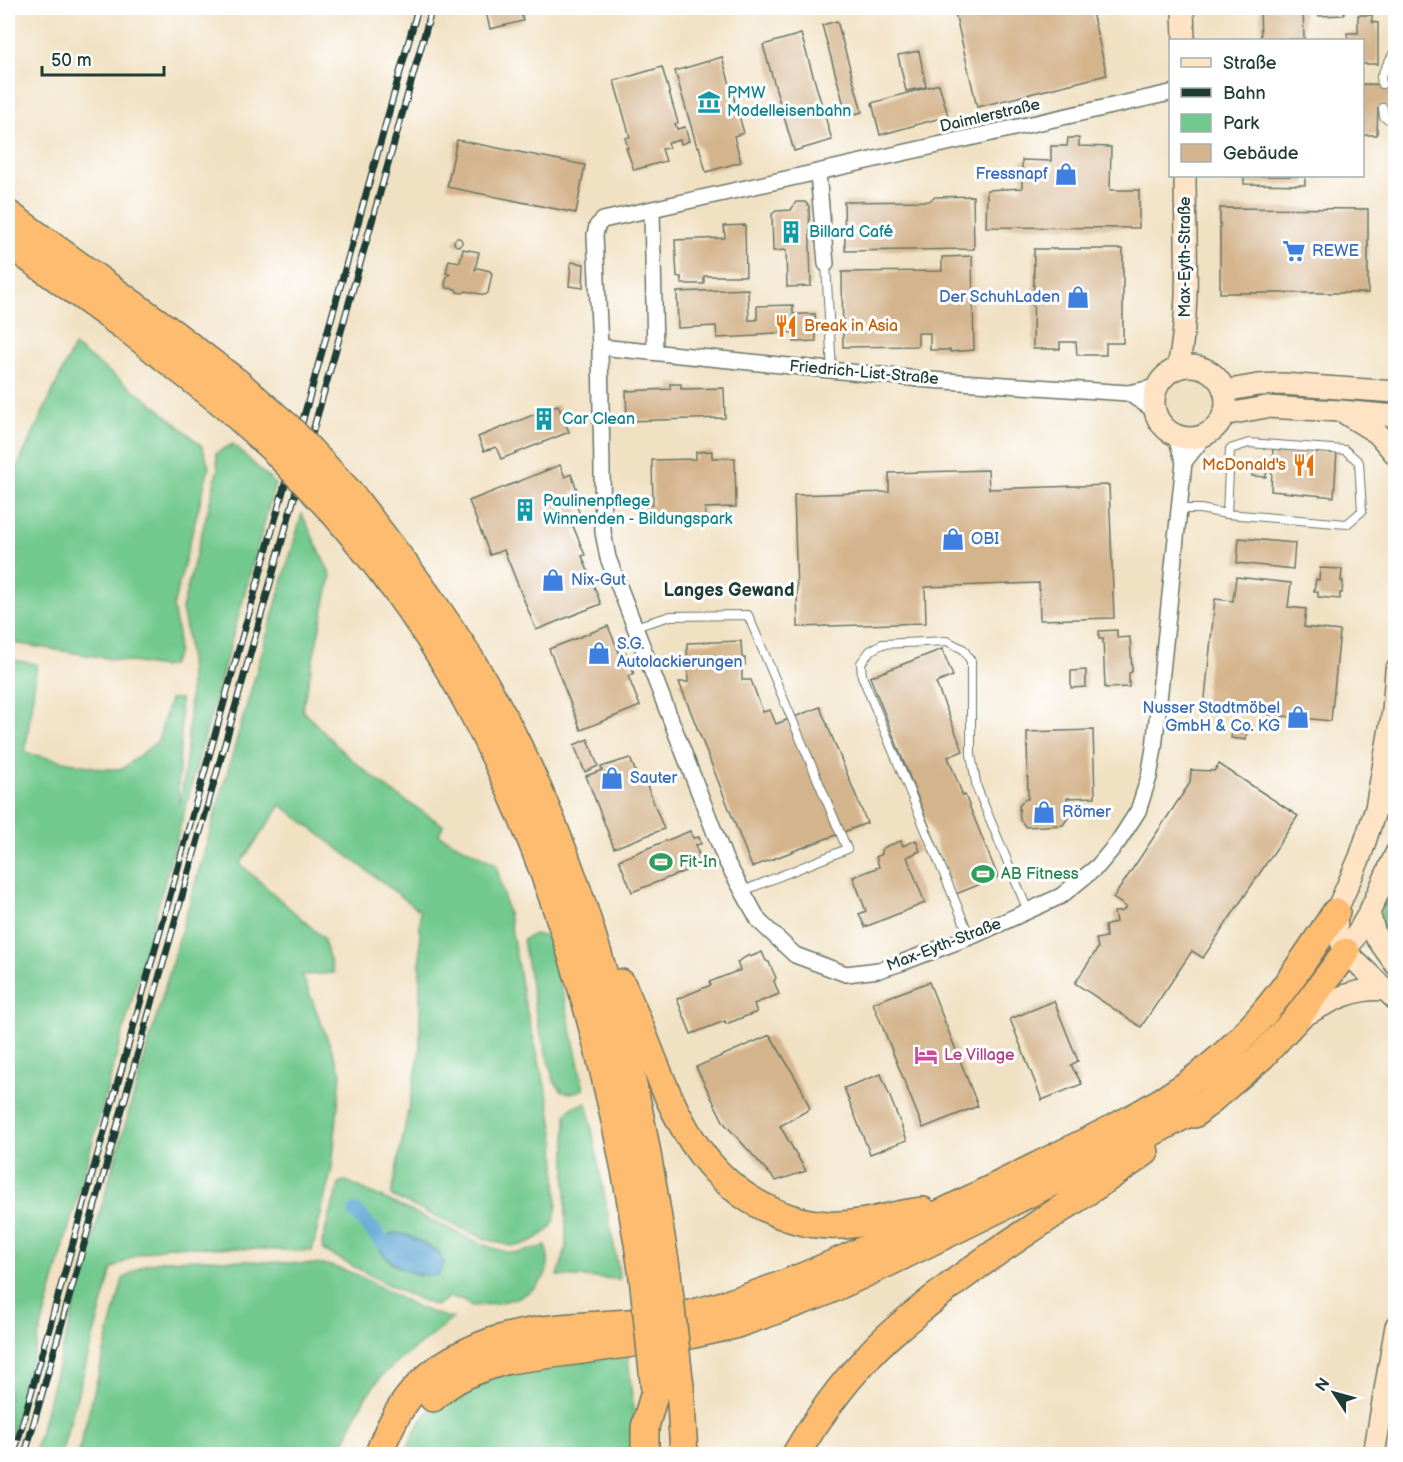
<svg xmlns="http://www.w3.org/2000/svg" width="1403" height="1462" viewBox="0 0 1403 1462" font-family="'Balsamiq Sans',sans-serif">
<rect width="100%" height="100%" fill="#fff"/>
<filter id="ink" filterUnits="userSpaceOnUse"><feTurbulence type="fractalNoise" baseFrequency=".0167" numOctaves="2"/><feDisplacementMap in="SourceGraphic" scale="12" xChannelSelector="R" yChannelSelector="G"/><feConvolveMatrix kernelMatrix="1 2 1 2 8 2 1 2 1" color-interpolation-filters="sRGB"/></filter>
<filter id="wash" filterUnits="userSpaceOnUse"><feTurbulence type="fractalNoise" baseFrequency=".008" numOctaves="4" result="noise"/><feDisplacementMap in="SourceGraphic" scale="24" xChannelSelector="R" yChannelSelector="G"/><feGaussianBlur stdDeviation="1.35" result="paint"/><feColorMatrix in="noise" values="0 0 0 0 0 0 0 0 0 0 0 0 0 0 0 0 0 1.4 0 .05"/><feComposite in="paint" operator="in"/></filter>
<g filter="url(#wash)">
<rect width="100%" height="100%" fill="#f1e1c3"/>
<g fill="#72c98e" stroke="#488361" stroke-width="1.5" fill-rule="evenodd">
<path d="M 74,346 L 158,408 L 202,446 L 209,467 L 173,607 L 178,634 L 177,655 L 171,665 L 162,667 L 8,642 L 8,487 Z"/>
<path d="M 233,444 L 275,484 L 8,1447 L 8,659 L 37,664 L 25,753 L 103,769 L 122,769 L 158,741 L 170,699 L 180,699 L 181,732 L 178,787 L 180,805 C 189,747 196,666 182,609 L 211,498 L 218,468 L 216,453 Z"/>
<path d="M 302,514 L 331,576 L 302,710 L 347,756 L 392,792 L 443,825 L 439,835 L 496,864 L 511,927 L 523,996 L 548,1098 L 555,1140 L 557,1204 L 554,1222 L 549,1230 L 534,1240 L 521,1245 L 510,1246 L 483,1238 L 391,1196 L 420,1052 L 420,911 L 281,805 L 240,864 L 323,938 L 334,973 L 302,975 L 341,1073 L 332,1168 L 312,1251 L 168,1246 L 134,1256 L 112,1269 L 61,1454 L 34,1454 L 104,1198 Z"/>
<path d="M 1395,879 L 1395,953 L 1380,924 L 1382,908 Z"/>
<path d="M 534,934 L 547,937 L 565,1002 L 584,1089 L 571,1093 L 562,1091 L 554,1081 L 538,1024 L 523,940 Z"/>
<path d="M 587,1103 L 620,1279 L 558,1276 L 566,1248 L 566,1114 L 573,1107 Z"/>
<path d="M 346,1181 L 484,1245 C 513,1256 516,1254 546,1246 C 559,1294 506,1304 470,1306 L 464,1300 L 449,1297 L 435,1306 L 398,1290 L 323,1250 L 322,1242 L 338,1188 L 340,1182 ZM 393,1233 L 407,1235 L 439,1252 L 420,1276 L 392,1264 L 381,1252 C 381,1243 385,1237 393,1233 Z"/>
<path d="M 207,1259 L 326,1265 C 372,1274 407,1311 453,1318 C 412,1355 374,1367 352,1424 C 348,1434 343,1444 341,1454 L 78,1454 L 123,1279 L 144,1265 L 164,1260 Z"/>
<path d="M 628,1355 L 637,1454 L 405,1454 L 418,1425 L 430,1409 L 504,1370 Z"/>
</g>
<path fill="#5aa4d2" stroke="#3c7083" stroke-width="1.5" d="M 394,1233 L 407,1235 L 439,1252 L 444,1264 L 438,1275 C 414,1277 398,1269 381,1252 L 385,1240 Z"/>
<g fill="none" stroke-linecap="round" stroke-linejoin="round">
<path stroke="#5aa4d2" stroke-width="16" d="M 356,1212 L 383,1242"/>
</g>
<g id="blocks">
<g fill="#d4b48c">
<path d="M 485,8 L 520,8 L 523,21 L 490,29 Z"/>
<path d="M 954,8 L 1091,8 L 1107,75 L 977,107 Z"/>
<path d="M 1260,8 L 1303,8 L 1304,39 L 1261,40 Z"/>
<path d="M 1319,8 L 1344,8 L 1344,15 L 1319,16 Z"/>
<path d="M 1368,8 L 1387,8 L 1387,13 L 1368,12 Z"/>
<path d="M 1358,15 L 1372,15 L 1372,22 L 1378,23 L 1378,64 L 1362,64 L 1362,40 L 1348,40 L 1347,33 L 1358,33 Z"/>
<path d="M 837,21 L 862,112 L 847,116 L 822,25 Z"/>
<path d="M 801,34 L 832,140 L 794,151 L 763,45 Z"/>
<path d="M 919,51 L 926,87 L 906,91 L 898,55 Z"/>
<path d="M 722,57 L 744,133 L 734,136 L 741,162 L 706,172 L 699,146 L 697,147 L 675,71 Z"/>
<path d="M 662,67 L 678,123 L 675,124 L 677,129 L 685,127 L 689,141 L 681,144 L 680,140 L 668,143 L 669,148 L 662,149 L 666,161 L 634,170 L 626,148 L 628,148 L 625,138 L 630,137 L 614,81 Z"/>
<path d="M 939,84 L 948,116 L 880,135 L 872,103 Z"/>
<path d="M 1362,84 L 1394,85 L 1394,108 L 1378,108 L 1377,135 L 1362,135 Z"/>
<path d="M 1068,138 L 1079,138 L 1079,146 L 1111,147 L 1110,190 L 1139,190 L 1139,228 L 986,227 L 987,190 L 1022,188 L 1022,160 L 1051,161 L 1051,146 L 1067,146 Z"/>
<path d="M 457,140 L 585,165 L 576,213 L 447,187 Z"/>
<path d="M 1244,176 L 1305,176 L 1305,185 L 1244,184 Z"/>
<path d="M 973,196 L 974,249 L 845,251 L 844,202 L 929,201 L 935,197 Z"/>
<path d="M 796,202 L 805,202 L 809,206 L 811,286 L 787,287 L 786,250 L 773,251 L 772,214 L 776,211 L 791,210 Z"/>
<path d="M 1220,208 L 1368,209 L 1368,293 L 1220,293 Z"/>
<path d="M 745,225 L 746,276 L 704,276 L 704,284 L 682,284 L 681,277 L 677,277 L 675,240 L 725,238 L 724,226 Z"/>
<circle cx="458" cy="242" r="4"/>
<path d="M 463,249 L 479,252 L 475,270 L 478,268 L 490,271 L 492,274 L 488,293 L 485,295 L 466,291 L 463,293 L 457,292 L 456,289 L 447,288 L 445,285 L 447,276 L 450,274 L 446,273 L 449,260 L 460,262 Z"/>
<path d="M 1034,249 L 1123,249 L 1123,343 L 1106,343 L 1106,355 L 1077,355 L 1076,342 L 1060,342 L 1060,349 L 1033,349 Z"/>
<path d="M 972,256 L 974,350 L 950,352 L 950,350 L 930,350 L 930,333 L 918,333 L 918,346 L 843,347 L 842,272 L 942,271 L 942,257 Z"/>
<path d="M 571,262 L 584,264 L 583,288 L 569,286 Z"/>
<path d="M 748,289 L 749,320 L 757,320 L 757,306 L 793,305 L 793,314 L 815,314 L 816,341 L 794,342 L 793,332 L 758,334 L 758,336 L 717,338 L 716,326 L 678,328 L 677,292 Z"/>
<path d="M 670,384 L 681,384 L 681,389 L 724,388 L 725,418 L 627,421 L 626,391 L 670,389 Z"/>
<path d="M 558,405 L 569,432 L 501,459 L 496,447 L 484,451 L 478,437 Z"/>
<path d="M 1273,449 L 1337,451 L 1334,497 L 1271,491 Z"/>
<path d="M 712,451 L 712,458 L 735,458 L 736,507 L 705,508 L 705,520 L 641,522 L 641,506 L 653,505 L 652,460 L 696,459 L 696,452 Z"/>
<path d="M 1253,462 L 1267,463 L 1266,477 L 1252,476 Z"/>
<path d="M 560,465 L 565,477 L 571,474 L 577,490 L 571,492 L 582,519 L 568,524 L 570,527 L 573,526 L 585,555 L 582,556 L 601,604 L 536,630 L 504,550 L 490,555 L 469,501 Z"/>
<path d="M 988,470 L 989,489 L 1109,485 L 1114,618 L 1040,620 L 1039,583 L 925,587 L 926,623 L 798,627 L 794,495 L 889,492 L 889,473 Z"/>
<path d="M 1239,538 L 1295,543 L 1293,569 L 1237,563 Z"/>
<path d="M 1320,568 L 1342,569 L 1341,581 L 1343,581 L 1342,593 L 1340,593 L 1340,599 L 1318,597 L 1318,592 L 1314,591 L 1316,579 L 1319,580 Z"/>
<path d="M 1236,577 L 1291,583 L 1288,607 L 1306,609 L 1304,627 L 1340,631 L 1331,721 L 1204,708 L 1215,599 L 1233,601 Z"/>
<path d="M 608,626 L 620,655 L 626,653 L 634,674 L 628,676 L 640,706 L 581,730 L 549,649 Z"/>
<path d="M 1117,630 L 1117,638 L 1130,637 L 1132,672 L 1129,673 L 1129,687 L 1105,688 L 1103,639 L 1099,639 L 1099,631 Z"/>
<path d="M 741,641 L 742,658 L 745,658 L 745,665 L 742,665 L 742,680 L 751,680 L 763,712 L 770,710 L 776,724 L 820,707 L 867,823 L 752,867 L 679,682 L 688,682 L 687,643 Z"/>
<path d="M 942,649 L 953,676 L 936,683 L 963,751 L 948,757 L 963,796 L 965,795 L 998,877 L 956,894 L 870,677 Z"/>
<path d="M 1086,670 L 1086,687 L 1071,688 L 1071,671 Z"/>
<path d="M 1233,724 L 1247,726 L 1246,740 L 1231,738 Z"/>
<path d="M 1093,730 L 1095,797 L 1067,798 L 1068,818 L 1063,825 L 1026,827 L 1020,820 L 1019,806 L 1025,799 L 1028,799 L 1027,732 Z"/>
<path d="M 588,739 L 598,766 L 585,772 L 574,745 Z"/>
<path d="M 630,758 L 639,780 L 644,778 L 664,829 L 614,848 L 586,776 L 602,770 L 601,767 Z"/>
<path d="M 1219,764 L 1298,816 L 1203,958 L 1192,951 L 1141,1027 L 1075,983 L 1098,948 L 1096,939 L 1106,937 L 1105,926 L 1116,922 L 1114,912 L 1123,911 L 1126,907 L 1113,898 L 1190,783 L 1191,770 L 1214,771 Z"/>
<path d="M 690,831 L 693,838 L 699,837 L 701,844 L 695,845 L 703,864 L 632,892 L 619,860 Z"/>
<path d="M 916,840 L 920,851 L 907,857 L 925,903 L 865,927 L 859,914 L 866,911 L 853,877 L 879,867 L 876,857 L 882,854 L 881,850 L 887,846 L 901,841 L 903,846 Z"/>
<path d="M 762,952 L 766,961 L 769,962 L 776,978 L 774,981 L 779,994 L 754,1004 L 757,1012 L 726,1024 L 725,1021 L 691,1034 L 677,999 L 711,985 L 709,982 L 740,970 L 737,962 L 749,955 L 750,957 Z"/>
<path d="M 929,982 L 978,1106 L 923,1128 L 873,1003 Z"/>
<path d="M 1054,1001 L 1078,1061 L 1071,1065 L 1082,1084 L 1042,1100 L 1010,1019 Z"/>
<path d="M 770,1035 L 801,1087 L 810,1109 L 780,1126 L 806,1171 L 776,1181 L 724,1123 L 696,1067 Z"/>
<path d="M 881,1074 L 907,1140 L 870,1154 L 844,1088 Z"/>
</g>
</g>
</g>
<g filter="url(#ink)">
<use href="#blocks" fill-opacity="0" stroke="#687666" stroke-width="1.5"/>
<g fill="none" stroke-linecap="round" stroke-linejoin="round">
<g stroke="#687666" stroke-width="10">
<g id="lane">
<path d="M 1382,84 L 1381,76 L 1396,49"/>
<path d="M 1383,108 L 1384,117 L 1396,122"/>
<path d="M 826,264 L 832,371"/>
<path d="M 1179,509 L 1200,509 L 1227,514 L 1347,524 L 1362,511 L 1359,462 L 1345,450 L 1249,443 L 1230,449 L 1227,514"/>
<path d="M 634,627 L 671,616 L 748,615 L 847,849 L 743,891"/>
<path d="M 970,937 L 862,676 L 861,663 L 870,651 L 882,644 L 947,641 L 963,649 L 971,661 L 971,755 L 977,788 L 1028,911"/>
</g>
</g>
<g stroke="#687666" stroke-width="18">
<g id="street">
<path d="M 1170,93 L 603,220 L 597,226 L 595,235 L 600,347 L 603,532 L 608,558 L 725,859 L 759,921 L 795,955 L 846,974 L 879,970 L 901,963 L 975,935 L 1061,896 L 1098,866 L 1118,842 L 1138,811 L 1149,777 L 1154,748 L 1184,462 L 1175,435"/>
<path d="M 818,173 L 826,264"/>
<path d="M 652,210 L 655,352"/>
<path d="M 600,347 L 930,380 L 1128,393 L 1157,387"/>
<path d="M 1128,393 L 1154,410"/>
<path d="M 1184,462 L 1206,434"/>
</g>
</g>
<g stroke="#687666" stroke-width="24">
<g id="secondary">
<path d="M 1183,8 L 1184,40"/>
<circle cx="1190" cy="402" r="36"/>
<path d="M 1178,368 C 1191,306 1185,239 1185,176"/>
<path d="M 1224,391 L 1258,385 L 1282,384 L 1396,392"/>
<path d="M 1346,414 L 1377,433 L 1396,455"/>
<path d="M 1223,415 L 1266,407 L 1340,411 L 1396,416"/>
<path d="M 1396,670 L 1393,711 L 1376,808 L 1360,857 L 1336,912 L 1337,933 L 1346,952 L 1396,1000"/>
<path d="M 1369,913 L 1376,937 L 1396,965"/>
<path d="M 1346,952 L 1369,913 L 1396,853"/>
<path d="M 1300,1018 C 1327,1003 1354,986 1387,990"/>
<path d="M 1374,1454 L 1396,1326"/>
</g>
</g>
<g stroke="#687666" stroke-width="30">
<g id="highway">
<path d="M 8,214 L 174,334 L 238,383"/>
<path d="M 8,243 L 129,330 L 226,406"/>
<path d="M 350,493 C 401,559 453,625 493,698 C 562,822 604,961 636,1098 C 649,1156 657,1215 667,1273"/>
<path d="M 335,514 C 387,575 435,639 472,711 C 564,886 614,1081 643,1276"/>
<path d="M 621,983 C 658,1059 674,1152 751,1200 C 774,1214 801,1224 828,1225 C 861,1227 891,1214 923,1211"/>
<path d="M 1194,1114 L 1261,1057 L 1296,1019 L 1346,952"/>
<path d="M 680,1387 L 684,1454"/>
<path d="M 433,1398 C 454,1377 480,1368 508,1360 L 685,1336 L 734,1325 L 777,1310 L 823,1293 L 896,1259 L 1118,1150 L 1208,1103"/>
<path d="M 379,1454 C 396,1405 422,1372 471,1350 C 537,1318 615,1331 686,1315 C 756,1298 814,1273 879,1243 C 932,1218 983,1193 1035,1167 C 1097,1136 1165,1107 1218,1060 C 1267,1018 1301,965 1336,912"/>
<path d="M 645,1454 L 645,1427 L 655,1391"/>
<path d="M 796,1454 C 816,1420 839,1388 866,1359 C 884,1338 906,1321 927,1304 C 996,1248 1072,1204 1145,1152"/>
</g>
</g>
<use href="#lane" stroke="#fff" stroke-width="8"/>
<use href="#street" stroke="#fff" stroke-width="15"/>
<use href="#secondary" stroke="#fee4c5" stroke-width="21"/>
<use href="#highway" stroke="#fdbc6f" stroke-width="27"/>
<g stroke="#1f3d34" stroke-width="7">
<g id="rail">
<path d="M 14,1454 L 418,8"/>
<path d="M 25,1454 L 432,8"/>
</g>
</g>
<use href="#rail" stroke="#fff" stroke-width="4.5" stroke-dasharray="14" stroke-linecap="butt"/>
<g stroke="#687666" stroke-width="30" stroke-linecap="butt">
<g id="highway-bridge">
<path d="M 238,383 L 288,427 L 350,493"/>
<path d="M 226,406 L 275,451 L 335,514"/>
<path d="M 667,1273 L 680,1387"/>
<path d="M 643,1276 L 655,1391"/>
</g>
</g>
<use href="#highway-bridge" stroke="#fdbc6f" stroke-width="27"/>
</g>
</g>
<defs>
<g id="museum-bare" transform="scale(1.8)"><path d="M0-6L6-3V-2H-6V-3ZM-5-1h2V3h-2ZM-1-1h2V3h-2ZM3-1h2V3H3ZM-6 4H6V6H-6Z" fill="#0f9aa8" stroke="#fff" stroke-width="2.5" paint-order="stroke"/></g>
<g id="shop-bare" transform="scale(1.8)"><path d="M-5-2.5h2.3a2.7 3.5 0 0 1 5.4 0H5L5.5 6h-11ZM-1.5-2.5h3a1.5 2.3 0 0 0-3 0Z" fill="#3f7fe0" stroke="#fff" stroke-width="2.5" paint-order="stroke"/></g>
<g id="building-bare" transform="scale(1.8)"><path d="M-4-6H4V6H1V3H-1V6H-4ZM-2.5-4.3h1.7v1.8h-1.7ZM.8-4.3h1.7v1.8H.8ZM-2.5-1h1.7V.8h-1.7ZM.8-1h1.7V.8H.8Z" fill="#0f9aa8" stroke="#fff" stroke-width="2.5" paint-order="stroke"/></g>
<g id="supermarket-bare" transform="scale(1.8)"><path d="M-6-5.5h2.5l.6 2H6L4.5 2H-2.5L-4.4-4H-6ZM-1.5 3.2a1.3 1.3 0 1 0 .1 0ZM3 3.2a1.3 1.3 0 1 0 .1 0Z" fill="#3f7fe0" stroke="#fff" stroke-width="2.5" paint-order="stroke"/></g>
<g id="restaurant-bare" transform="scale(1.8)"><path d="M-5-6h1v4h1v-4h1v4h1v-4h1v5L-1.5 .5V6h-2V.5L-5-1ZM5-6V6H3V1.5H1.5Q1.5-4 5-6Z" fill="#e8710a" stroke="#fff" stroke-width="2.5" paint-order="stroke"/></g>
<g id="stadium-bare" transform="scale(1.8)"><path d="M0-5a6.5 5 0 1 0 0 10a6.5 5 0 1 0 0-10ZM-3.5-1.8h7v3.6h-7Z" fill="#2e9e5b" stroke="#fff" stroke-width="2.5" paint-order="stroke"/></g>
<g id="hotel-bare" transform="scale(1.8)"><path d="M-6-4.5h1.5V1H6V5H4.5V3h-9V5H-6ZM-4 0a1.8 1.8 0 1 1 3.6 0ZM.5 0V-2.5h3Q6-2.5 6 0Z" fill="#d1479c" stroke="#fff" stroke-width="2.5" paint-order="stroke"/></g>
</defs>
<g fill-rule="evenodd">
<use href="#museum-bare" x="709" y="102"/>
<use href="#shop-bare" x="1066" y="174"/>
<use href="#building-bare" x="791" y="232"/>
<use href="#supermarket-bare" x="1294" y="251"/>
<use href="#shop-bare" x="1078" y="297"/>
<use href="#restaurant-bare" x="786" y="326"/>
<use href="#building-bare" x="544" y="419"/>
<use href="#restaurant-bare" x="1304" y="465"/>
<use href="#building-bare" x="525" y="510"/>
<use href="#shop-bare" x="953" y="539"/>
<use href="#shop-bare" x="553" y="580"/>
<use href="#shop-bare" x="599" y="653"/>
<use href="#shop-bare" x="1298" y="717"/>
<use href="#shop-bare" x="612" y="778"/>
<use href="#shop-bare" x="1044" y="812"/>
<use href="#stadium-bare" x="661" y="862"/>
<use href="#stadium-bare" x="983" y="874"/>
<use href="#hotel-bare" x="926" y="1055"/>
</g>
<g text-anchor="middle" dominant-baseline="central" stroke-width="6" stroke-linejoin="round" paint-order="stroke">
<g font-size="16" fill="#0d838f" stroke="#fff" text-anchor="start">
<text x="727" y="93">PMW<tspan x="727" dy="18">Modelleisenbahn</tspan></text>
<text x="809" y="232">Billard Café</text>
<text x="562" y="419">Car Clean</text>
<text x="543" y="501">Paulinenpflege<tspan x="543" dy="18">Winnenden - Bildungspark</tspan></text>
</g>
<g font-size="16" fill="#1f3d34" stroke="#fff">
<text transform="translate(990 116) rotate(-13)">Daimlerstraße</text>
<text transform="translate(1185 257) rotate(-90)">Max-Eyth-Straße</text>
<text transform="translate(864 373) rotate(5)">Friedrich-List-Straße</text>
<text transform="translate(944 945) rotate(-21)">Max-Eyth-Straße</text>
</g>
<g font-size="16" fill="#366cbe" stroke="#fff" text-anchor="start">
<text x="1048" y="174" text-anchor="end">Fressnapf</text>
<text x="1312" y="251">REWE</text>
<text x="1060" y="297" text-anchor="end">Der SchuhLaden</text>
<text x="971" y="539">OBI</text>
<text x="571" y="580">Nix-Gut</text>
<text x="617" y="644">S.G.<tspan x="617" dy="18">Autolackierungen</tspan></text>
<text x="1280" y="708" text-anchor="end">Nusser Stadtmöbel<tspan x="1280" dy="18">GmbH &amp; Co. KG</tspan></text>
<text x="630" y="778">Sauter</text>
<text x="1062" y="812">Römer</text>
</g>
<g font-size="16" fill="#c56008" stroke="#fff" text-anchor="start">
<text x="804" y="326">Break in Asia</text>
<text x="1286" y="465" text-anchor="end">McDonald's</text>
</g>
<g font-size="16" fill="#27864d" stroke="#fff" text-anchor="start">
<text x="679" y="862">Fit-In</text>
<text x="1001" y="874">AB Fitness</text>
</g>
<g font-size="16" fill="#b23c85" stroke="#fff" text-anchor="start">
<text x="944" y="1055">Le Village</text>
</g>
<g font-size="18" font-weight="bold" fill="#1f3d34" stroke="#fff">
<text x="729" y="590">Langes Gewand</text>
</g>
</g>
<rect width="1403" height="1462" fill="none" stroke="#fff" stroke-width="30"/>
<rect x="1169" y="39" width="195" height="138" fill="#ffffff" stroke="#a5b1ae" stroke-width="1.5"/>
<rect x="1181" y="58" width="30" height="9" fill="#fee4c5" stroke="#a5b1ae" stroke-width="1.5"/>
<text x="1223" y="69" font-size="18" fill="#1f3d34">Straße</text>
<rect x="1181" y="88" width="30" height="9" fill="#1f3d34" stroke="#a5b1ae" stroke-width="1.5"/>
<text x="1223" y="99" font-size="18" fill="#1f3d34">Bahn</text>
<rect x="1181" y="114" width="30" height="18" fill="#72c98e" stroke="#a5b1ae" stroke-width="1.5"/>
<text x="1223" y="129" font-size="18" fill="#1f3d34">Park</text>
<rect x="1181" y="144" width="30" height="18" fill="#d4b48c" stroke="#a5b1ae" stroke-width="1.5"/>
<text x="1223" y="159" font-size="18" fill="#1f3d34">Gebäude</text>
<g transform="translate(1334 1393) rotate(306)" stroke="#ffffff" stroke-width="4.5" paint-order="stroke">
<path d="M0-4.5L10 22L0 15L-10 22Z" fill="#1f3d34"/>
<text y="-9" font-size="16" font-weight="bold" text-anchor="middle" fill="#1f3d34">N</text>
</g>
<path d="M42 66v9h122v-9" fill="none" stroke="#1f3d34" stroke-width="3"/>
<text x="51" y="66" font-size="18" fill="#1f3d34" stroke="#ffffff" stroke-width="4.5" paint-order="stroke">50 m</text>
</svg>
